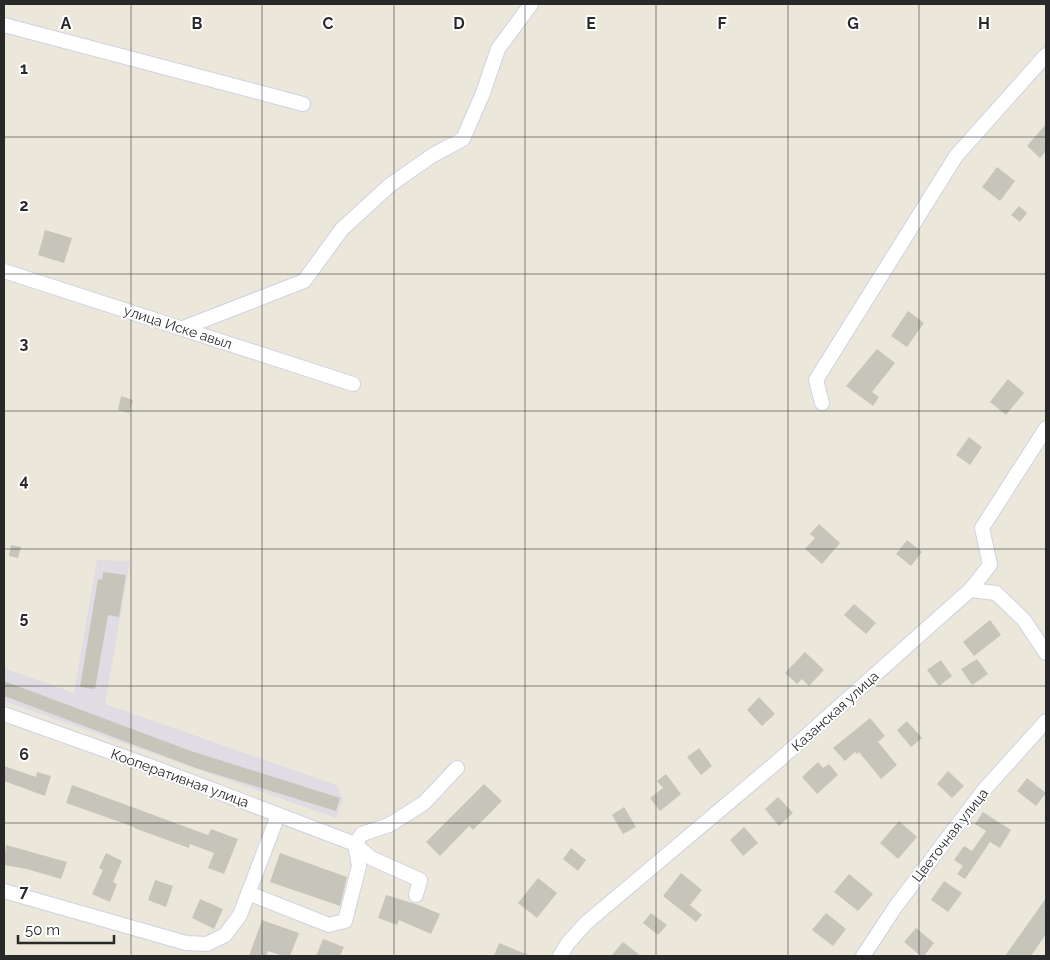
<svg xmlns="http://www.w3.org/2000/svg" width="1050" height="960" viewBox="0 0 1050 960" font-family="Raleway,sans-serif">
<rect width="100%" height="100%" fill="#ebe7db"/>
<path fill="#dfdce4" d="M 97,560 L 130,561 L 105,704 L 336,785 L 343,799 L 336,818 L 4,701 L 4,668 L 74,693 Z"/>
<g fill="#c7c5ba">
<path d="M 1046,124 L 1046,151 L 1040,158 L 1027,146 Z"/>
<path d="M 997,167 L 1015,181 L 1000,201 L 982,187 Z"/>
<path d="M 1019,206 L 1027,213 L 1020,222 L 1011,215 Z"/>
<path d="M 45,230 L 72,238 L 64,263 L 38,255 Z"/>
<path d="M 908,311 L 924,323 L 907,347 L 891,336 Z"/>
<path d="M 877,349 L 895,363 L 872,392 L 879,397 L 873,406 L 846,386 Z"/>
<path d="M 1008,379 L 1024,393 L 1006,415 L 990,402 Z"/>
<path d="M 121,396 L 133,400 L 129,413 L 118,410 Z"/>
<path d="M 969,437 L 982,447 L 970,465 L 956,455 Z"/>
<path d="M 819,524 L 840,543 L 822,564 L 805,549 L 815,538 L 810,534 Z"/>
<path d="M 907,540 L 922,552 L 911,566 L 896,554 Z"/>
<path d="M 11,545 L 21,547 L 18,558 L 9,556 Z"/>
<path d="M 103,572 L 126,575 L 119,617 L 108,615 L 95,689 L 80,687 L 98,579 L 102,580 Z"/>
<path d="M 854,604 L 876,623 L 866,634 L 844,615 Z"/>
<path d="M 990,620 L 1001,635 L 974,656 L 963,642 Z"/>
<path d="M 805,652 L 824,670 L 809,686 L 802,679 L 797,684 L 785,673 Z"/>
<path d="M 977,659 L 988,674 L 972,685 L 961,669 Z"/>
<path d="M 941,660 L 952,676 L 939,686 L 927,670 Z"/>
<path d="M 4,681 L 191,751 L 340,798 L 336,811 L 196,768 L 4,696 Z"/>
<path d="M 759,697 L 775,714 L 762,726 L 747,710 Z"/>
<path d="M 870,718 L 885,736 L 878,742 L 897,765 L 881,779 L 859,752 L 857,754 L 855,752 L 845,761 L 833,748 Z"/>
<path d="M 907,721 L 922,738 L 911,747 L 897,730 Z"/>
<path d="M 699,748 L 712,766 L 701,775 L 687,757 Z"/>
<path d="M 818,762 L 823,768 L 829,764 L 838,775 L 817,794 L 802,777 Z"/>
<path d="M 4,766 L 36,777 L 37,772 L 51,776 L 45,796 L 4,781 Z"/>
<path d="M 948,771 L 964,786 L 952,798 L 937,784 Z"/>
<path d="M 666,774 L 681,794 L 660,811 L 650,798 L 663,788 L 657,781 Z"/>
<path d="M 1027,778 L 1046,793 L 1036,806 L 1017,791 Z"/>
<path d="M 484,784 L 502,801 L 473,830 L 469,826 L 440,856 L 426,842 Z"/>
<path d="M 72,785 L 208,835 L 211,829 L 238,839 L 224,874 L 208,868 L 214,853 L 190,844 L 189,848 L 134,828 L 134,827 L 66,803 Z"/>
<path d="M 778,797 L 793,813 L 779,826 L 765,809 Z"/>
<path d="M 624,807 L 636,827 L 623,834 L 612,815 Z"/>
<path d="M 983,812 L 1011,830 L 1000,848 L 990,842 L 965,879 L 957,874 L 963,866 L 954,860 L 964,846 L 972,851 L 986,831 L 975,824 Z"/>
<path d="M 899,821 L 917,837 L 898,859 L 880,843 Z"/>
<path d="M 744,827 L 758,843 L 743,856 L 730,840 Z"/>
<path d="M 6,845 L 67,862 L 61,879 L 27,869 L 4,865 Z"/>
<path d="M 571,848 L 586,860 L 578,871 L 563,859 Z"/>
<path d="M 106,853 L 122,861 L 113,882 L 117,884 L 110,902 L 92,894 L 103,870 L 99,868 Z"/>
<path d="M 280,853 L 347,877 L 340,906 L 270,882 Z"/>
<path d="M 681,873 L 702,890 L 690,905 L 702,915 L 696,922 L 663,896 Z"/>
<path d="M 849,874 L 873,894 L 858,911 L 834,892 Z"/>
<path d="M 538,878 L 557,893 L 537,918 L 518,903 Z"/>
<path d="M 155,880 L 173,886 L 166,907 L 148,900 Z"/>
<path d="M 944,881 L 962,893 L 948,912 L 931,900 Z"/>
<path d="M 386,895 L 419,905 L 440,914 L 431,934 L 399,920 L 397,925 L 378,918 Z"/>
<path d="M 1046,898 L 1046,934 L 1031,956 L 1005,956 Z"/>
<path d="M 200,899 L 223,909 L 214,929 L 192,918 Z"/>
<path d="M 651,913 L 667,925 L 658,935 L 643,923 Z"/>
<path d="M 826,913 L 846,929 L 833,946 L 812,930 Z"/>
<path d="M 262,920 L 299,933 L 290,956 L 283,956 L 268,951 L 266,956 L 249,956 Z"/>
<path d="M 916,928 L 934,943 L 924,956 L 921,956 L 904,942 Z"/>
<path d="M 323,939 L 344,947 L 340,956 L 316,956 Z"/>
<path d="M 623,942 L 641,956 L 611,956 Z"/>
<path d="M 499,943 L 531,956 L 494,956 Z"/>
</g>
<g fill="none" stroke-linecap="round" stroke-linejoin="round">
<g stroke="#d1d1e2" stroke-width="16">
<g id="minor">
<path d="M 4,25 L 303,104"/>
<path d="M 4,271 L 353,384"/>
<path d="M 183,328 L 304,281 L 342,229 L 390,185 L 433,155 L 463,139 L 483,93 L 498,49 L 531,4"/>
<path d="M 822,403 L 816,380 L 956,156 L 1046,55"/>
<path d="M 970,590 L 996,593 L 1024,620 L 1046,653"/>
<path d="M 4,714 L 150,766 L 355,844 L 362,834 L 389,825 L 424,803 L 457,768"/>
<path d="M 4,891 L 186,943 L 207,944 L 225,935 L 240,915 L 278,815"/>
<path d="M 248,893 L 329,925 L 345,921 L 359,866 L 355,844 L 371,858 L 420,880 L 416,895"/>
<path d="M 560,956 L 568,943 L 586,923 L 777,762 L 970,590 L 990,565 L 982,528 L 1046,428"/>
<path d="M 863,956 L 896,906 L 984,790 L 1046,721"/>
</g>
</g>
<use href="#minor" stroke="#fff" stroke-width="14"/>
</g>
<path fill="none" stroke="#292929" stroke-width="1" stroke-opacity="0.55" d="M 131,4 L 131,956M 262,4 L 262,956M 394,4 L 394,956M 525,4 L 525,956M 656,4 L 656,956M 788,4 L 788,956M 919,4 L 919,956M 4,137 L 1046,137M 4,274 L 1046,274M 4,411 L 1046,411M 4,549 L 1046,549M 4,686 L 1046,686M 4,823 L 1046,823"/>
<g text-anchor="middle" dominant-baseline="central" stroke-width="4" stroke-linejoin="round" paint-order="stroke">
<g font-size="14" fill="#292929" stroke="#fff">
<text transform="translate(178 327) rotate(18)">улица Иске авыл</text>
<text transform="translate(835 711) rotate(-42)">Казанская улица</text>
<text transform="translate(180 778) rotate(20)">Кооперативная улица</text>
<text transform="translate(950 835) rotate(-52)">Цветочная улица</text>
</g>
</g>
<g font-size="16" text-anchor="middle" font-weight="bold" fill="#292929" stroke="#fff" stroke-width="4" stroke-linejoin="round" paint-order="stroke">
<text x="66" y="29">A</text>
<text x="197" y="29">B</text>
<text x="328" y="29">C</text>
<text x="459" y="29">D</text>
<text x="591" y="29">E</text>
<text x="722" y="29">F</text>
<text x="853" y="29">G</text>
<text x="984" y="29">H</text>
<text x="24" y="74">1</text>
<text x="24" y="211">2</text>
<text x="24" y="349">3</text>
<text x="24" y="486">4</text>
<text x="24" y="623">5</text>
<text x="24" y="760">6</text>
<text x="24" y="897">7</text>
</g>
<rect width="1050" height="960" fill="none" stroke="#292929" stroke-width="10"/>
<path d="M18 935v8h96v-8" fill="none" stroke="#292929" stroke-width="2.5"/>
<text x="25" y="935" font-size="15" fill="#292929" stroke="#ffffff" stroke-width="4" paint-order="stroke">50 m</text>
</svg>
